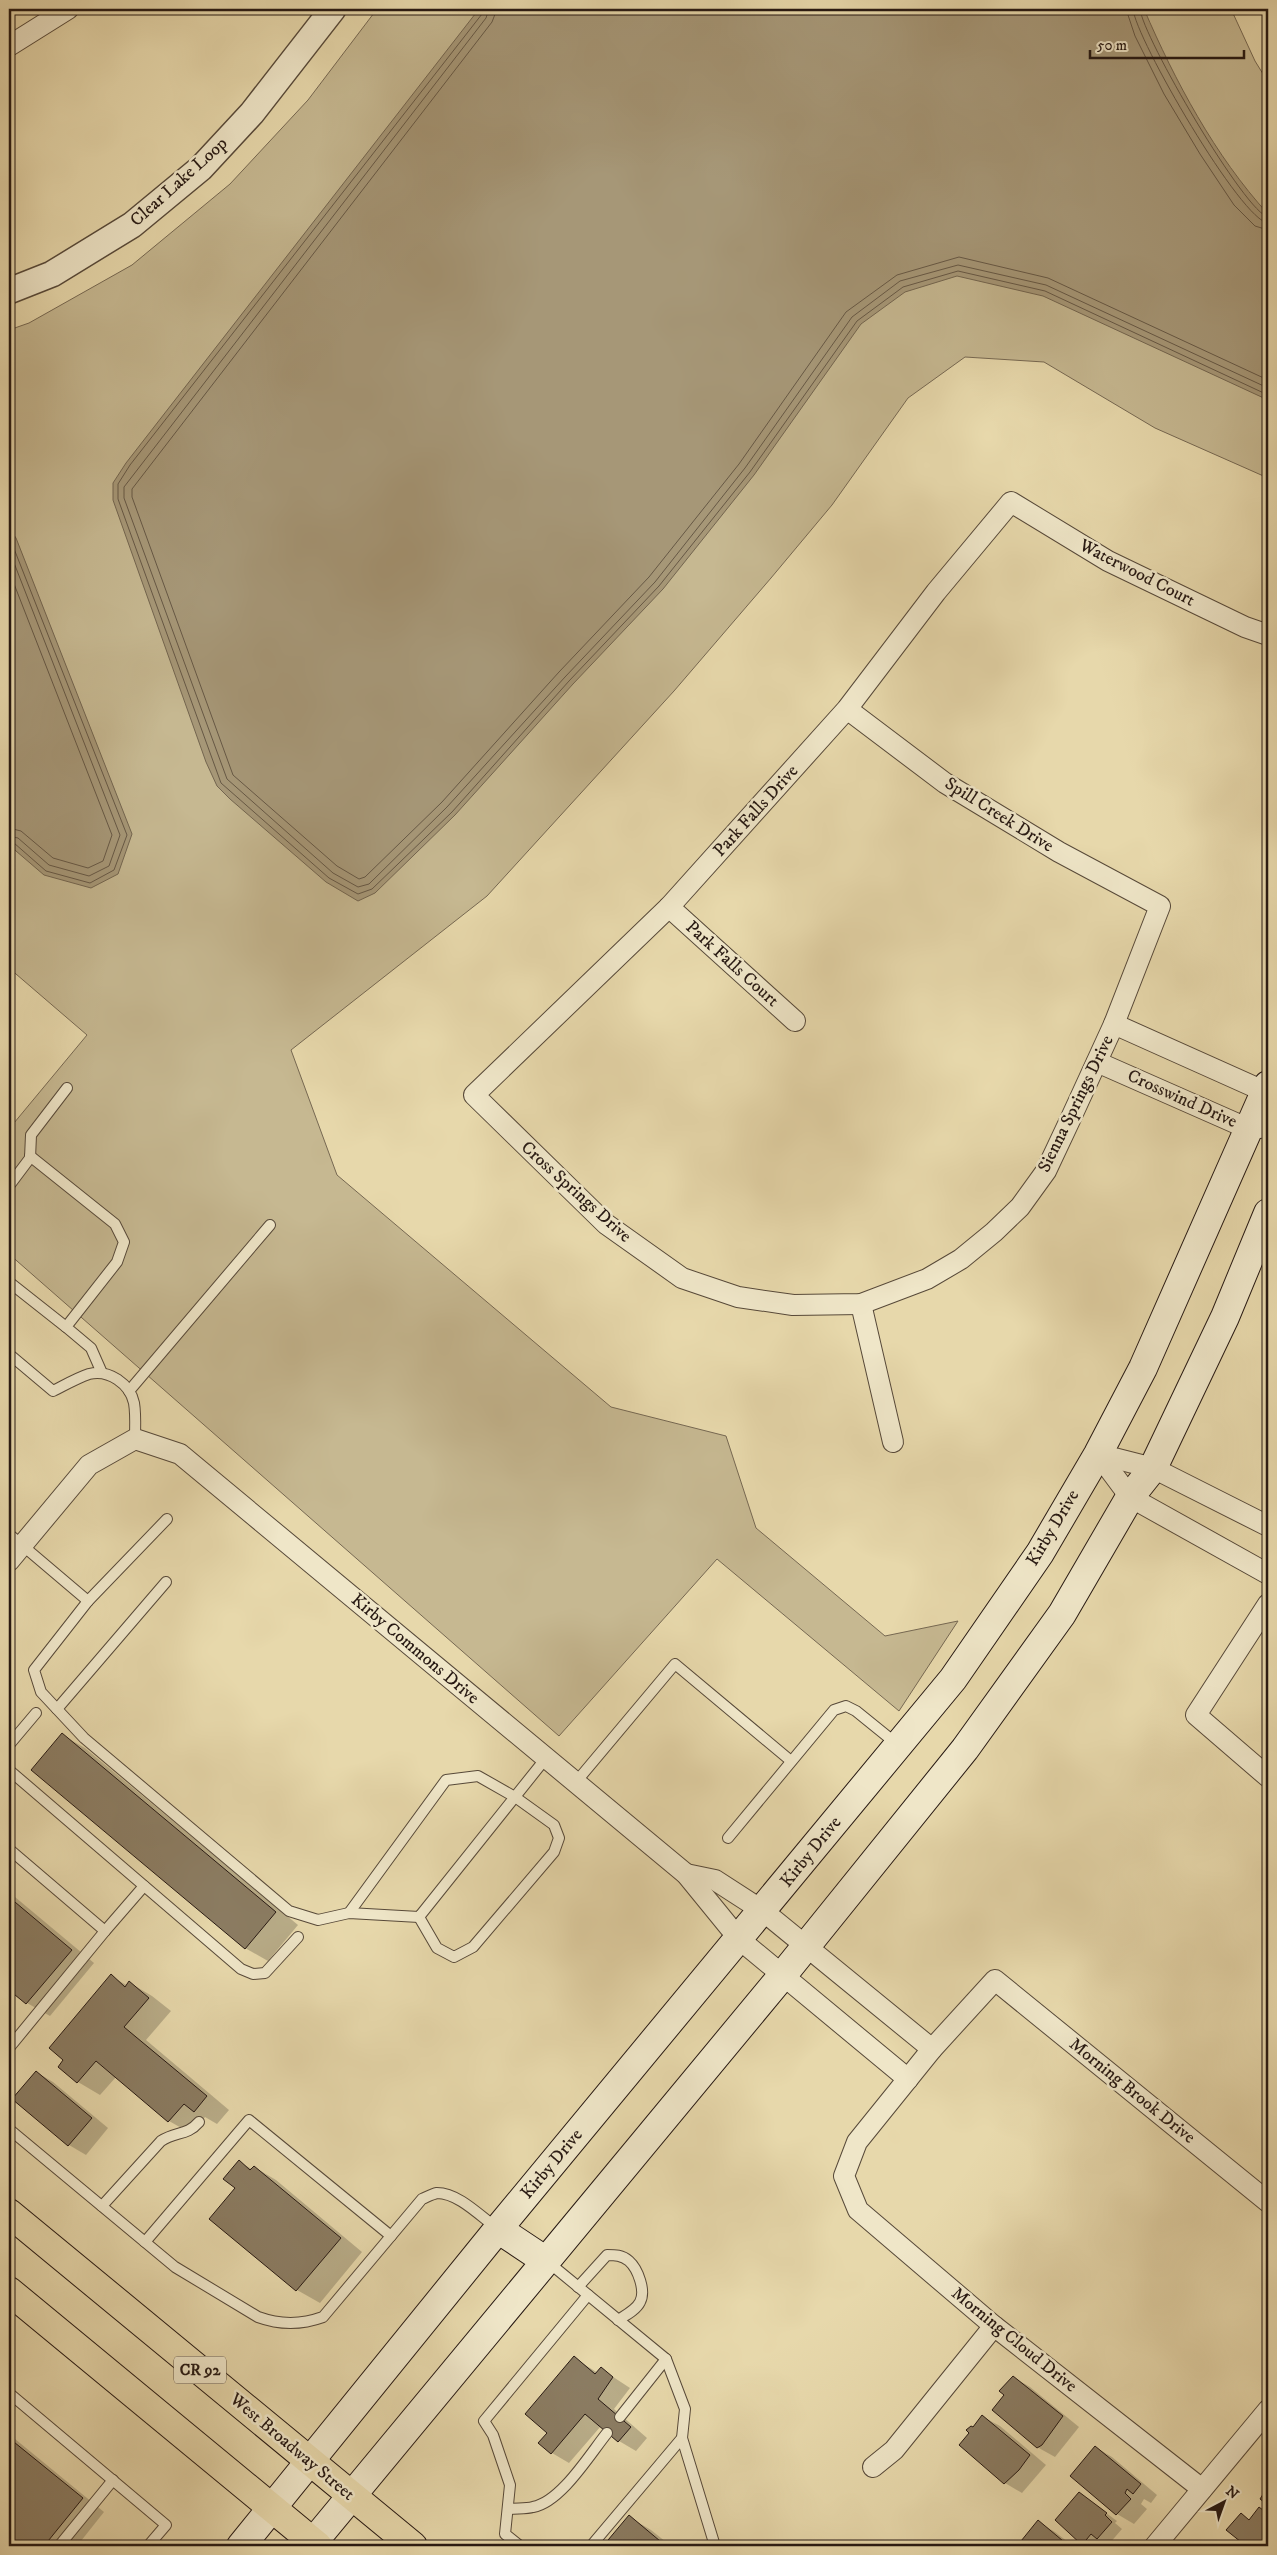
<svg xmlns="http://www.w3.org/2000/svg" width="1277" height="2555" viewBox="0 0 1277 2555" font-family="'IM FELL DW Pica',serif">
<rect width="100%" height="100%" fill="#e7d8ab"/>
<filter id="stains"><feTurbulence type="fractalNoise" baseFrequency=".004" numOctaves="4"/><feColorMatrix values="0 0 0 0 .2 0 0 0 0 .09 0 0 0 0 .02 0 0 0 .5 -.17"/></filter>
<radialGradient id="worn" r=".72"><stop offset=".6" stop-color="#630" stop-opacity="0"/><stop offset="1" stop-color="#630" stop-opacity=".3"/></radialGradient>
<path fill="#c6b891" stroke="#766852" d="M 377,9 L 1231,9 L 1255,61 L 1268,82 L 1268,478 L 1155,428 L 1044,362 L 965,357 L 908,398 L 832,505 L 771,578 L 674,691 L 487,896 L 291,1050 L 337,1175 L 611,1407 L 726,1436 L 756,1528 L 885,1636 L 958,1621 L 899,1711 L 717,1559 L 559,1736 L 9,1254 L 9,1129 L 87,1035 L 9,968 L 9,330 L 29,323 L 132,265 L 230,184 L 308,100 Z"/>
<g fill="#a69777" stroke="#73654f">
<path d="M 479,9 L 1144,9 C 1175,81 1215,156 1268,214 L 1268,400 L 1043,296 L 957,276 L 905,292 L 861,324 L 754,475 L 663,589 L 573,684 L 455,815 L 375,893 L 358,901 L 326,882 L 230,799 L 217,786 L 206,762 L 113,500 L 113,483 L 126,463 Z"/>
<path d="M 9,528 L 16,538 L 132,834 L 118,874 L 91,888 L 44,875 L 9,845 Z"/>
</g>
<g fill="#0003">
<path d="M 62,1735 L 85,1748 L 298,1925 L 268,1961 L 245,1948 Z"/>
<path d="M 9,1892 L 94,1963 L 50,2016 L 27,2003 L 9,1988 Z"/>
<path d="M 111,1976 L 128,1986 L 130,1983 L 152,1996 L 171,2011 L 146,2040 L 229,2110 L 217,2124 L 205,2117 L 192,2134 L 169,2121 L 116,2077 L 100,2095 L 78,2082 L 60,2067 Z"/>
<path d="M 36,2072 L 53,2082 L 108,2128 L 86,2155 L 69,2145 L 14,2099 Z"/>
<path d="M 239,2162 L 252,2169 L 254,2167 L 276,2180 L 362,2252 L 320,2303 L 297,2290 L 211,2218 L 236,2188 Z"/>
<path d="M 574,2358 L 598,2373 L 601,2369 L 630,2388 L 614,2409 L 647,2438 L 636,2451 L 619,2441 L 601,2426 L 569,2463 L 552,2453 L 548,2433 Z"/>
<path d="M 1013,2377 L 1030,2387 L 1079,2427 L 1055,2457 L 1037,2447 L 1006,2395 Z"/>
<path d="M 983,2417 L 1000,2426 L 1046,2465 L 1022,2493 L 1005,2483 L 960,2445 Z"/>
<path d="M 9,2434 L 104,2512 L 77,2546 L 9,2546 Z"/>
<path d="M 1095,2447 L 1112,2457 L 1157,2495 L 1151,2503 L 1144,2499 L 1141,2504 L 1147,2509 L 1134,2524 L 1117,2514 Z"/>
<path d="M 1079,2493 L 1117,2521 L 1115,2523 L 1122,2529 L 1109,2544 L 1102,2540 L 1097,2546 L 1083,2543 Z"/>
<path d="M 1260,2509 L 1268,2513 L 1268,2546 L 1248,2546 L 1228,2530 L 1241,2514 L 1250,2520 Z"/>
<path d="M 629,2517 L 651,2530 L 671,2546 L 604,2546 Z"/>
<path d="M 1038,2522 L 1055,2532 L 1073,2546 L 1018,2546 Z"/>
</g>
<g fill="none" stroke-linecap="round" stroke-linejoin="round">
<g stroke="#665845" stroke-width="1">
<path d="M 483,9 L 482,14 L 130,465 L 118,484 L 118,499 L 221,783 L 329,878 L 358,894 L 372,889 L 452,812 L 569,681 L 659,586 L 750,472 L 857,321 L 903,287 L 958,271 L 1045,291 L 1268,395"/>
<path d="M 489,9 L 486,18 L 124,487 L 124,498 L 227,779 L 333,873 L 358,887 L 369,884 L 447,807 L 565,677 L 655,582 L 745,468 L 852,317 L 900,281 L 958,265 L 1046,285 L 1268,388"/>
<path d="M 497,9 L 492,22 L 132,489 L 132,497 L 233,775 L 337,866 L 359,879 L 365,877 L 442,802 L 559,672 L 649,577 L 739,464 L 846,312 L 897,275 L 959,257 L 1048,278 L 1268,380"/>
<path d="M 1126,9 L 1135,36 L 1164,94 L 1200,154 L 1234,205 L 1255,226 L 1268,230"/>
<path d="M 1133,9 C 1135,38 1242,222 1268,223"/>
<path d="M 1140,9 C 1142,36 1246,214 1268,217"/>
<path d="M 9,536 L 127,835 L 114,870 L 90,883 L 46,871 L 14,843 L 9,842"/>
<path d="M 9,550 L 120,835 L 109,866 L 89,876 L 49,865 L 18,838 L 9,836"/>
<path d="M 9,571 L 112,835 L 103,861 L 88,868 L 53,858 L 21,831 L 9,828"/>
</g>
</g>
<g fill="#8b7c62" stroke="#271913">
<path d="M 62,1733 L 276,1912 L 245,1949 L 31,1770 Z"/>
<path d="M 9,1897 L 72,1950 L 26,2004 L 9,1990 Z"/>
<path d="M 111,1974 L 125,1987 L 129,1981 L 149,1998 L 124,2027 L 207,2096 L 194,2112 L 184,2104 L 168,2122 L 96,2061 L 77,2083 L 58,2067 L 63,2060 L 49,2048 Z"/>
<path d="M 36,2071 L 92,2118 L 68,2146 L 12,2099 Z"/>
<path d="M 239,2160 L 250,2170 L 254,2166 L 341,2238 L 296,2291 L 209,2219 L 235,2188 L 223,2179 Z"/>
<path d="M 574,2356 L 595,2374 L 601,2367 L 613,2377 L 598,2399 L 631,2427 L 618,2442 L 585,2414 L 551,2454 L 538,2443 L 547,2433 L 525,2414 Z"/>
<path d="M 1013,2376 L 1063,2416 L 1042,2445 L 1037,2448 L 992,2410 L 1004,2395 L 999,2391 Z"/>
<path d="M 982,2415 L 1030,2455 L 1019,2470 L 1004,2484 L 959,2445 L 969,2433 L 966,2430 L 971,2426 L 973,2427 Z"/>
<path d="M 9,2438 L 83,2498 L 44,2546 L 30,2546 L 25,2542 L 22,2546 L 9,2546 Z"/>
<path d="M 1095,2446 L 1141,2484 L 1133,2494 L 1127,2489 L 1125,2493 L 1131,2499 L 1116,2515 L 1070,2476 Z"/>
<path d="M 1265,2491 L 1268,2491 L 1268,2505 L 1260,2499 Z"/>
<path d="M 1079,2492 L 1107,2513 L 1105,2515 L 1112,2522 L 1097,2539 L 1091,2534 L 1082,2545 L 1055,2520 Z"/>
<path d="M 1259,2507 L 1268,2514 L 1268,2546 L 1246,2546 L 1226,2530 L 1241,2513 L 1249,2520 Z"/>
<path d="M 629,2515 L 666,2546 L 603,2546 Z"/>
<path d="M 1038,2520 L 1069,2546 L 1017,2546 Z"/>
</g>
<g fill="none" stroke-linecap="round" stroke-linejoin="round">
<g stroke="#574939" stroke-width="12">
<g id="service">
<path d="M 30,1156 L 115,1224 L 124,1242 L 117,1262 L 66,1327 L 91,1348 L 102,1373"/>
<path d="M 9,1186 L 30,1158 L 31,1135 L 67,1088"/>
<path d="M 9,1282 L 66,1327"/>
<path d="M 9,1354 L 53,1391 C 65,1385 77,1378 89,1374 C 109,1369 130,1384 134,1403 C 136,1415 135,1428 135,1439"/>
<path d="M 129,1391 L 270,1225"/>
<path d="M 9,1534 L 88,1601 L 34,1670 L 41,1692 L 84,1738 L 289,1911 L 318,1920 L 349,1913 L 419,1917 L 546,1758"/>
<path d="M 88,1601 L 167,1519"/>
<path d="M 57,1709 L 166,1582"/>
<path d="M 9,1745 L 36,1713"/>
<path d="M 9,1770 L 241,1969 L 253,1974 L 265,1973 L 298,1937"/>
<path d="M 576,1782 L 675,1664 L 791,1761"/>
<path d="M 728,1838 L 834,1710 L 846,1706 L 856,1711 L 898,1745"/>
<path d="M 9,1849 L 105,1931 L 9,2048"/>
<path d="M 349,1913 L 446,1780 L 478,1776 L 515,1797 L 554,1825 L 559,1838 L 554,1852 L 473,1947 L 454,1957 L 437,1948 L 419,1917"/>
<path d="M 105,1931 L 144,1886"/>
<path d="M 9,2129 L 175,2267 L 258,2317 C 280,2325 301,2325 323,2317 L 422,2199 C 427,2197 432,2194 437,2193 C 459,2193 481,2217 498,2229"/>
<path d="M 102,2206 L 161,2141 C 176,2131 187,2136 199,2122"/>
<path d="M 145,2242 L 249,2120 L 391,2236"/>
<path d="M 548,2262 L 666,2359 L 685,2409 L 682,2438 L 715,2546"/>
<path d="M 578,2287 L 607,2255 C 615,2255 622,2255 629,2261 C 638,2269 646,2291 640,2302 C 636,2310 626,2315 618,2320"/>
<path d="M 9,2393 L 166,2525 L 148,2546"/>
<path d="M 620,2417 L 666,2359"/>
<path d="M 509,2509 C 517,2508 526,2509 533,2507 C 561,2502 590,2454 607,2433"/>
<path d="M 59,2546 L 113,2480"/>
<path d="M 520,2546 L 505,2534 L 510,2485 L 493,2435 L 484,2421 L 588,2295"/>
<path d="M 591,2546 L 682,2438"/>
</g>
</g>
<g stroke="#574939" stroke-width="22">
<g id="minor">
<path d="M 9,46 L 68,9"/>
<path d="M 847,709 L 945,783 L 1059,852 L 1160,906 L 1114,1024 L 1070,1120 L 1046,1171 L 1020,1207 L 994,1232 L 961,1259 L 927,1279 L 861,1304 L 793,1305 L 738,1297 L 682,1278 L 606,1224 L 474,1095 L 669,907 L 847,709 L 936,592 L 1011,502 L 1108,561 L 1245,627 L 1268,635"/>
<path d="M 669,907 L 795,1021"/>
<path d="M 1114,1024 L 1268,1093"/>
<path d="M 1097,1062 L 1249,1129 L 1268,1127"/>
<path d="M 861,1304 L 893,1442"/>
<path d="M 1098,1454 L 1130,1497 L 1268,1574"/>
<path d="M 1098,1454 L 1153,1468 L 1268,1526"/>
<path d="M 9,1561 L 89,1465 L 135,1439 L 180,1454 L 686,1874 L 739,1939 L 908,2079"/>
<path d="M 1268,1604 L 1196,1715 L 1268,1777"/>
<path d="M 686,1874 L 715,1880 L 763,1911 L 932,2049"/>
<path d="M 873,2467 L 894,2450 L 994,2326"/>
<path d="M 1202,2489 L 994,2326 L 858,2210 L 844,2176 L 857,2142 L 932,2049 L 995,1980 L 1268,2202"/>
<path d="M 1155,2546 L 1268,2410"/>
</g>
</g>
<g stroke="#574939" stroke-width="28">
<path id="tertiary" d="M 9,291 L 52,274 L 132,225 L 201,168 L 252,113 L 333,9"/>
</g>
<g stroke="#271913" stroke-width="30">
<g id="secondary">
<path d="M 498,2229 L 546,2261"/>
<path d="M 241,2546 L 498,2229 L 953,1679 L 1040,1553 L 1098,1454 L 1143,1368 L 1268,1085"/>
<path d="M 310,2546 L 782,1976 L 965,1749 L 1062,1614 L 1130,1497 L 1153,1468 L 1225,1317 L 1268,1213"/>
</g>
</g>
<g stroke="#271913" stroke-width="30">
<g id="primary">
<path d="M 9,2213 L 413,2546"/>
<path d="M 9,2291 L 318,2546"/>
</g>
</g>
<use href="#service" stroke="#efe6c8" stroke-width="10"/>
<use href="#minor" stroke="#efe6c8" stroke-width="20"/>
<use href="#tertiary" stroke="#efe6c8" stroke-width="25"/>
<use href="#secondary" stroke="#efe6c8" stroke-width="28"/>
<use href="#primary" stroke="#e7d8ab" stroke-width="28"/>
</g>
<g text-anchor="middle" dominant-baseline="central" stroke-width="5" stroke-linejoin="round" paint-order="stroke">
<rect fill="#efe6c8" stroke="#635649" stroke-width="1" x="174" y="2356.5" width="52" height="27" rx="4"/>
<g font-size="16" font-weight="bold" fill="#271913">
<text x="200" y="2370">CR 92</text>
</g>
<g font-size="18" fill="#271913" stroke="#efe6c8">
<text transform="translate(179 182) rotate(-42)">Clear Lake Loop</text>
<text transform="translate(1137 573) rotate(27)">Waterwood Court</text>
<text transform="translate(756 811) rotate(-48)">Park Falls Drive</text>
<text transform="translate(999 815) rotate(32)">Spill Creek Drive</text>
<text transform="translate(732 964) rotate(42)">Park Falls Court</text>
<text transform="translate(1182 1099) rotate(24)">Crosswind Drive</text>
<text transform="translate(1076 1104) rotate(-64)">Sienna Springs Drive</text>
<text transform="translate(576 1192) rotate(42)">Cross Springs Drive</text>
<text transform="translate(1053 1528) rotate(-59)">Kirby Drive</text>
<text transform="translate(415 1649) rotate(40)">Kirby Commons Drive</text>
<text transform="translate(811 1852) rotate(-51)">Kirby Drive</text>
<text transform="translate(1132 2091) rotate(39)">Morning Brook Drive</text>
<text transform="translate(552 2164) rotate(-50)">Kirby Drive</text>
<text transform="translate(1014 2340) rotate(39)">Morning Cloud Drive</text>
<text transform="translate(292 2447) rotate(40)">West Broadway Street</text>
</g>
</g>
<rect width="1277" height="2555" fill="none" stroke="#e7d8ab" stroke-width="30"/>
<rect x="10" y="10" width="1257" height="2535" fill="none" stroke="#271913" stroke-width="2.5"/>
<rect x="15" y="15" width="1247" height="2525" fill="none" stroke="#271913"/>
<g transform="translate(1224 2502) rotate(41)" stroke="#efe6c8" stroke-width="4" paint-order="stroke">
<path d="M0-4L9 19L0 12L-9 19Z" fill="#271913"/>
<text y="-8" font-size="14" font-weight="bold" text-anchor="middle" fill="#271913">N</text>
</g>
<path d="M1090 50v8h154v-8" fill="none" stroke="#271913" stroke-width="2.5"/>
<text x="1097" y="50" font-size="15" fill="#271913" stroke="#efe6c8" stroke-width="4" paint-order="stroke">50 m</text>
<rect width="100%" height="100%" filter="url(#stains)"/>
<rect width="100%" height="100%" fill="url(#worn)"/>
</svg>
